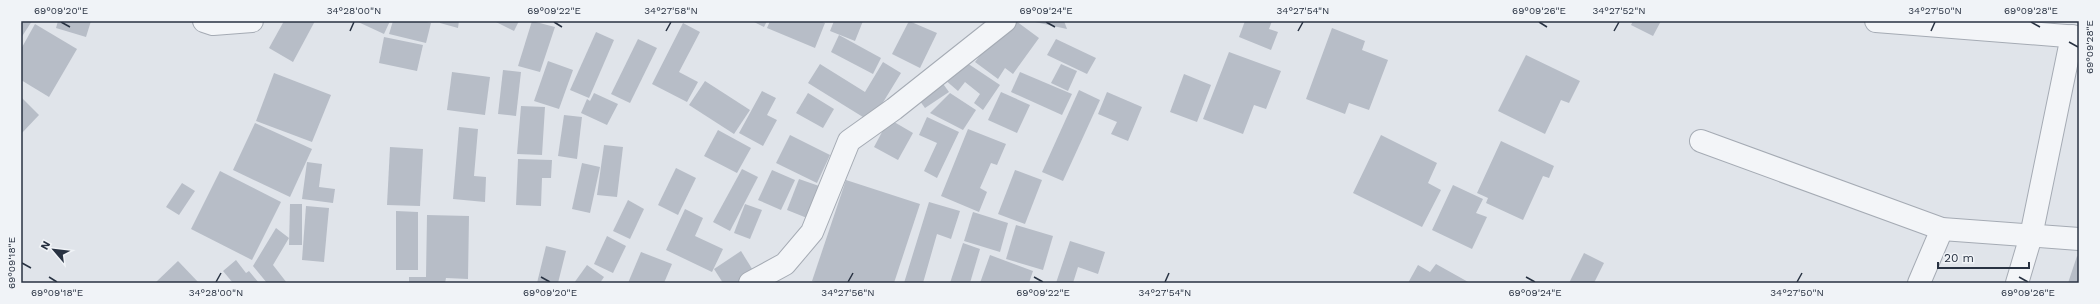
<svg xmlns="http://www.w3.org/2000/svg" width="2100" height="304" viewBox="0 0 2100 304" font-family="'Work Sans',sans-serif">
<rect width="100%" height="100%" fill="#e0e4ea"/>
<g fill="#b7bdc7">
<path d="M 21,21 L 32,21 L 21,38 Z"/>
<path d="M 58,21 L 91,21 L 86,37 L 56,28 Z"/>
<path d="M 284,21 L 315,21 L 293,62 L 269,48 Z"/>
<path d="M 356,21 L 390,21 L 384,34 Z"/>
<path d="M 393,21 L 423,21 L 431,23 L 426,43 L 389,34 Z"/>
<path d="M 440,21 L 459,21 L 458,28 L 440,23 Z"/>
<path d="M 494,21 L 519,21 L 514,31 Z"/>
<path d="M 532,21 L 555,27 L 540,72 L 518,66 Z"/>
<path d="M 752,21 L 767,21 L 764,27 Z"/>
<path d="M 770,21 L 820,21 L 825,23 L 815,48 L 767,28 Z"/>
<path d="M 834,21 L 863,21 L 855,41 L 830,31 Z"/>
<path d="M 909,21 L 937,33 L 920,68 L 892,54 Z"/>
<path d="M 1016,21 L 1039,38 L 1013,74 L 1005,68 L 998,79 L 975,62 L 1000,28 L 1007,33 Z"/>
<path d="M 1035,21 L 1064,21 L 1067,29 L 1035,22 Z"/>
<path d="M 1245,21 L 1272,21 L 1269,29 L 1278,32 L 1271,50 L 1239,37 Z"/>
<path d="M 1633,21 L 1661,21 L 1653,36 L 1631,25 Z"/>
<path d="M 683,23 L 700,32 L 679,72 L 698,82 L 687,102 L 652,84 Z"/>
<path d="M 35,24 L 77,49 L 49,97 L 21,80 L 21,49 Z"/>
<path d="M 1332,28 L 1365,41 L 1362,50 L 1388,60 L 1369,110 L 1349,103 L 1345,114 L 1306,99 Z"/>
<path d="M 596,32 L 614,40 L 589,98 L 570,90 Z"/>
<path d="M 839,35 L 881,58 L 873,74 L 831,52 Z"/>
<path d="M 384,37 L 423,45 L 417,71 L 379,63 Z"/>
<path d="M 638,39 L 657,48 L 630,103 L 611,94 Z"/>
<path d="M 1056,39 L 1096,58 L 1087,74 L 1047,55 Z"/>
<path d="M 1229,52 L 1281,71 L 1266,109 L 1254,105 L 1243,134 L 1203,119 Z"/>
<path d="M 1526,55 L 1580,81 L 1569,103 L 1561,100 L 1545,134 L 1498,111 Z"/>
<path d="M 548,61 L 573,70 L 559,109 L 534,101 Z"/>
<path d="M 964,61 L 1000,85 L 983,110 L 974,103 L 980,94 L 965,82 L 958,91 L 944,79 Z"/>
<path d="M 883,62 L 901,73 L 871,122 L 808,83 L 820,64 L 865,92 Z"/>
<path d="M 1061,64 L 1077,71 L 1068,91 L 1051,83 Z"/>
<path d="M 503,70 L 521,72 L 516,116 L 498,114 Z"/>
<path d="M 452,72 L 490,77 L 485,115 L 447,110 Z"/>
<path d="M 1020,72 L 1072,94 L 1062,115 L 1011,92 Z"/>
<path d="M 274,73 L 331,95 L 312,142 L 256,121 Z"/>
<path d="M 1184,74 L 1211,85 L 1197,122 L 1170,112 Z"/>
<path d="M 705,81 L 750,110 L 734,134 L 689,105 Z"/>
<path d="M 941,81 L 949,92 L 925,108 L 917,97 Z"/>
<path d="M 1079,90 L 1100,100 L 1063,181 L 1042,172 Z"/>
<path d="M 762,91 L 776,98 L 767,115 L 777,120 L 763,146 L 739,133 Z"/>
<path d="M 1001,92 L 1030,105 L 1017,133 L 988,120 Z"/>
<path d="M 1107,92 L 1142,107 L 1128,141 L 1111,134 L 1117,122 L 1098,114 Z"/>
<path d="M 594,93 L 618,104 L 607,125 L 581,113 L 587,99 L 590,101 Z"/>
<path d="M 808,93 L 834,109 L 823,128 L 796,113 Z"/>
<path d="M 950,93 L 976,110 L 963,130 L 930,113 Z"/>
<path d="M 21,97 L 39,115 L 21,134 Z"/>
<path d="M 521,106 L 545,107 L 542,155 L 517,154 Z"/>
<path d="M 564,115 L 582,117 L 577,159 L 558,156 Z"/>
<path d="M 927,117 L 959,132 L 937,178 L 924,171 L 937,143 L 919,135 Z"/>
<path d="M 889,119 L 913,133 L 898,160 L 874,147 Z"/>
<path d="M 255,123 L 312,149 L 290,197 L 233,170 Z"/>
<path d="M 459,127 L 478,129 L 474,176 L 486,177 L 485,202 L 453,199 Z"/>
<path d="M 968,129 L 1006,144 L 997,165 L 991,163 L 980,188 L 987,192 L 979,212 L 941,196 Z"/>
<path d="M 718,130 L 751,148 L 737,173 L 704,156 Z"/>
<path d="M 790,135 L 830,155 L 817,183 L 776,163 Z"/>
<path d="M 1381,135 L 1437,163 L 1428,183 L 1441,190 L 1422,227 L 1353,193 Z"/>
<path d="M 1501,141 L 1554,166 L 1549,178 L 1543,176 L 1523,220 L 1486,203 L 1488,198 L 1477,193 Z"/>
<path d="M 604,145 L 623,147 L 617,197 L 597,195 Z"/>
<path d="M 390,147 L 423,149 L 420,206 L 387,205 Z"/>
<path d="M 518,159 L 552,160 L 551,178 L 542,178 L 541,206 L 516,205 Z"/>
<path d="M 307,162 L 322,164 L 319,187 L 335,189 L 333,203 L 302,199 Z"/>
<path d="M 582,163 L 600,167 L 590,213 L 572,209 Z"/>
<path d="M 676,168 L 696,178 L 678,215 L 658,205 Z"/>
<path d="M 742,169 L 758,177 L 730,231 L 713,222 Z"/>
<path d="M 772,170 L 795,180 L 781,210 L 758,200 Z"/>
<path d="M 1015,170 L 1042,180 L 1025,224 L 998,214 Z"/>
<path d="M 220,171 L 281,202 L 252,260 L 191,229 Z"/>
<path d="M 799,179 L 819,186 L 807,218 L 787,210 Z"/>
<path d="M 846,180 L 920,204 L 894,283 L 819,283 L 812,281 Z"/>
<path d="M 182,183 L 195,191 L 179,215 L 166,207 Z"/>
<path d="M 1453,185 L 1483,199 L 1476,213 L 1487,217 L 1472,249 L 1432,230 Z"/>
<path d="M 628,200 L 644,209 L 630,239 L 613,231 Z"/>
<path d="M 929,202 L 960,211 L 951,239 L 937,234 L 923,283 L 904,283 Z"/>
<path d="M 290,204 L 302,204 L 302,245 L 289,245 Z"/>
<path d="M 745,204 L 762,210 L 750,239 L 734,233 Z"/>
<path d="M 306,206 L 329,208 L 324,262 L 302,260 Z"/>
<path d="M 685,209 L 703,218 L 695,236 L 723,249 L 712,272 L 666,250 Z"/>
<path d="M 396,211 L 418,212 L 418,270 L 396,270 Z"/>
<path d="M 973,212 L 1008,223 L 1000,252 L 964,241 Z"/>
<path d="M 427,215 L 469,216 L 468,279 L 446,278 L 445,283 L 409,283 L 409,277 L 426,277 Z"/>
<path d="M 1016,225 L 1053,236 L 1043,270 L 1006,259 Z"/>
<path d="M 276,228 L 289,238 L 273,265 L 287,283 L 267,283 L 253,266 Z"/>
<path d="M 607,236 L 626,246 L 613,273 L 594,264 Z"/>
<path d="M 1070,241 L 1105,252 L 1098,274 L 1078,267 L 1073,283 L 1056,283 Z"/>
<path d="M 963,243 L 980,249 L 970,283 L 950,283 Z"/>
<path d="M 546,246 L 566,251 L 558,283 L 537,283 Z"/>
<path d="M 741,251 L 754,272 L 736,283 L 723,283 L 714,269 Z"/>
<path d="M 641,252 L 672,264 L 664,283 L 628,283 Z"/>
<path d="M 1584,253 L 1604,263 L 1594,283 L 1569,283 Z"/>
<path d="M 990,255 L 1033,271 L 1029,283 L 980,283 Z"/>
<path d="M 2077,256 L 2079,257 L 2079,283 L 2068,283 Z"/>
<path d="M 236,260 L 246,273 L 249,271 L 259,283 L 233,283 L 223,271 Z"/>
<path d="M 178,261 L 199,283 L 155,283 Z"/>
<path d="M 1436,264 L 1470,283 L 1408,283 L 1418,265 L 1430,272 Z"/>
<path d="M 587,265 L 604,277 L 600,283 L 574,283 Z"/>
</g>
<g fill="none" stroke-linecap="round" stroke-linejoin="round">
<g stroke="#a5abb4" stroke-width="24">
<g id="minor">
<path d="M 204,21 L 213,24 L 252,21"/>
<path d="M 1876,21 L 2079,37"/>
<path d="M 1701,141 L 1942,229 L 2079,239"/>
<path d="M 750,283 L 785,264 L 812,232 L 849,141 L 894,109 L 1005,21"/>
<path d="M 1919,283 L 1942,229"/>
<path d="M 2017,283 L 2031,236 L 2072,36"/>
</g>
</g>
<use href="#minor" stroke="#f3f5f8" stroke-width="22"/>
</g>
<path fill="none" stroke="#283242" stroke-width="1.5" d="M 61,22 L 70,27M 554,22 L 562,27M 1046,22 L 1055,27M 1539,22 L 1547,27M 2031,22 L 2040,27M 350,31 L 354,22M 666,31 L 671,22M 1298,31 L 1303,22M 1614,31 L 1619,22M 1931,31 L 1935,22M 2069,42 L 2078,47M 22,263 L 31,268M 49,277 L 57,282M 541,277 L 550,282M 1034,277 L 1043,282M 1526,277 L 1535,282M 2019,277 L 2028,282M 216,282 L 221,273M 848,282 L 853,273M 1165,282 L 1169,273M 1797,282 L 1802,273"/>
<rect width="2100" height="304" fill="none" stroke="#f0f3f7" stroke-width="44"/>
<g transform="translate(54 250) rotate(298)" stroke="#f0f3f7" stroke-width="3" paint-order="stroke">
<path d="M0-3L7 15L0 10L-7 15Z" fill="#283242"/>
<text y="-6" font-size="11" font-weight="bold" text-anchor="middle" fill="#283242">N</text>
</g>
<path d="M1938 262v6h91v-6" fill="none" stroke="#283242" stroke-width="2"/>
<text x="1944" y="262" font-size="12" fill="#283242" stroke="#f0f3f7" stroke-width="3" paint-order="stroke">20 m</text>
<rect x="22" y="22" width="2056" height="260" fill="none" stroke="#283242" stroke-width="1.5"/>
<g font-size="10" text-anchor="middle" fill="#283242">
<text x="61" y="14">69°09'20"E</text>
<text x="354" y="14">34°28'00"N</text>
<text x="554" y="14">69°09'22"E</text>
<text x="671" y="14">34°27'58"N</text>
<text x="1046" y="14">69°09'24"E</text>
<text x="1303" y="14">34°27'54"N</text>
<text x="1539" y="14">69°09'26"E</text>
<text x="1619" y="14">34°27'52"N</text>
<text x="1935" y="14">34°27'50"N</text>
<text x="2031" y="14">69°09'28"E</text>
<text transform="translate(2089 47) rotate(-90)" y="4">69°09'28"E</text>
<text transform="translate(11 263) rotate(-90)" y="4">69°09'18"E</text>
<text x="57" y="296">69°09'18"E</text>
<text x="216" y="296">34°28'00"N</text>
<text x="550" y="296">69°09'20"E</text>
<text x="848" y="296">34°27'56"N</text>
<text x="1043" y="296">69°09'22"E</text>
<text x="1165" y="296">34°27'54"N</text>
<text x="1535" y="296">69°09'24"E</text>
<text x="1797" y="296">34°27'50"N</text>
<text x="2028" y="296">69°09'26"E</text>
</g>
</svg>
